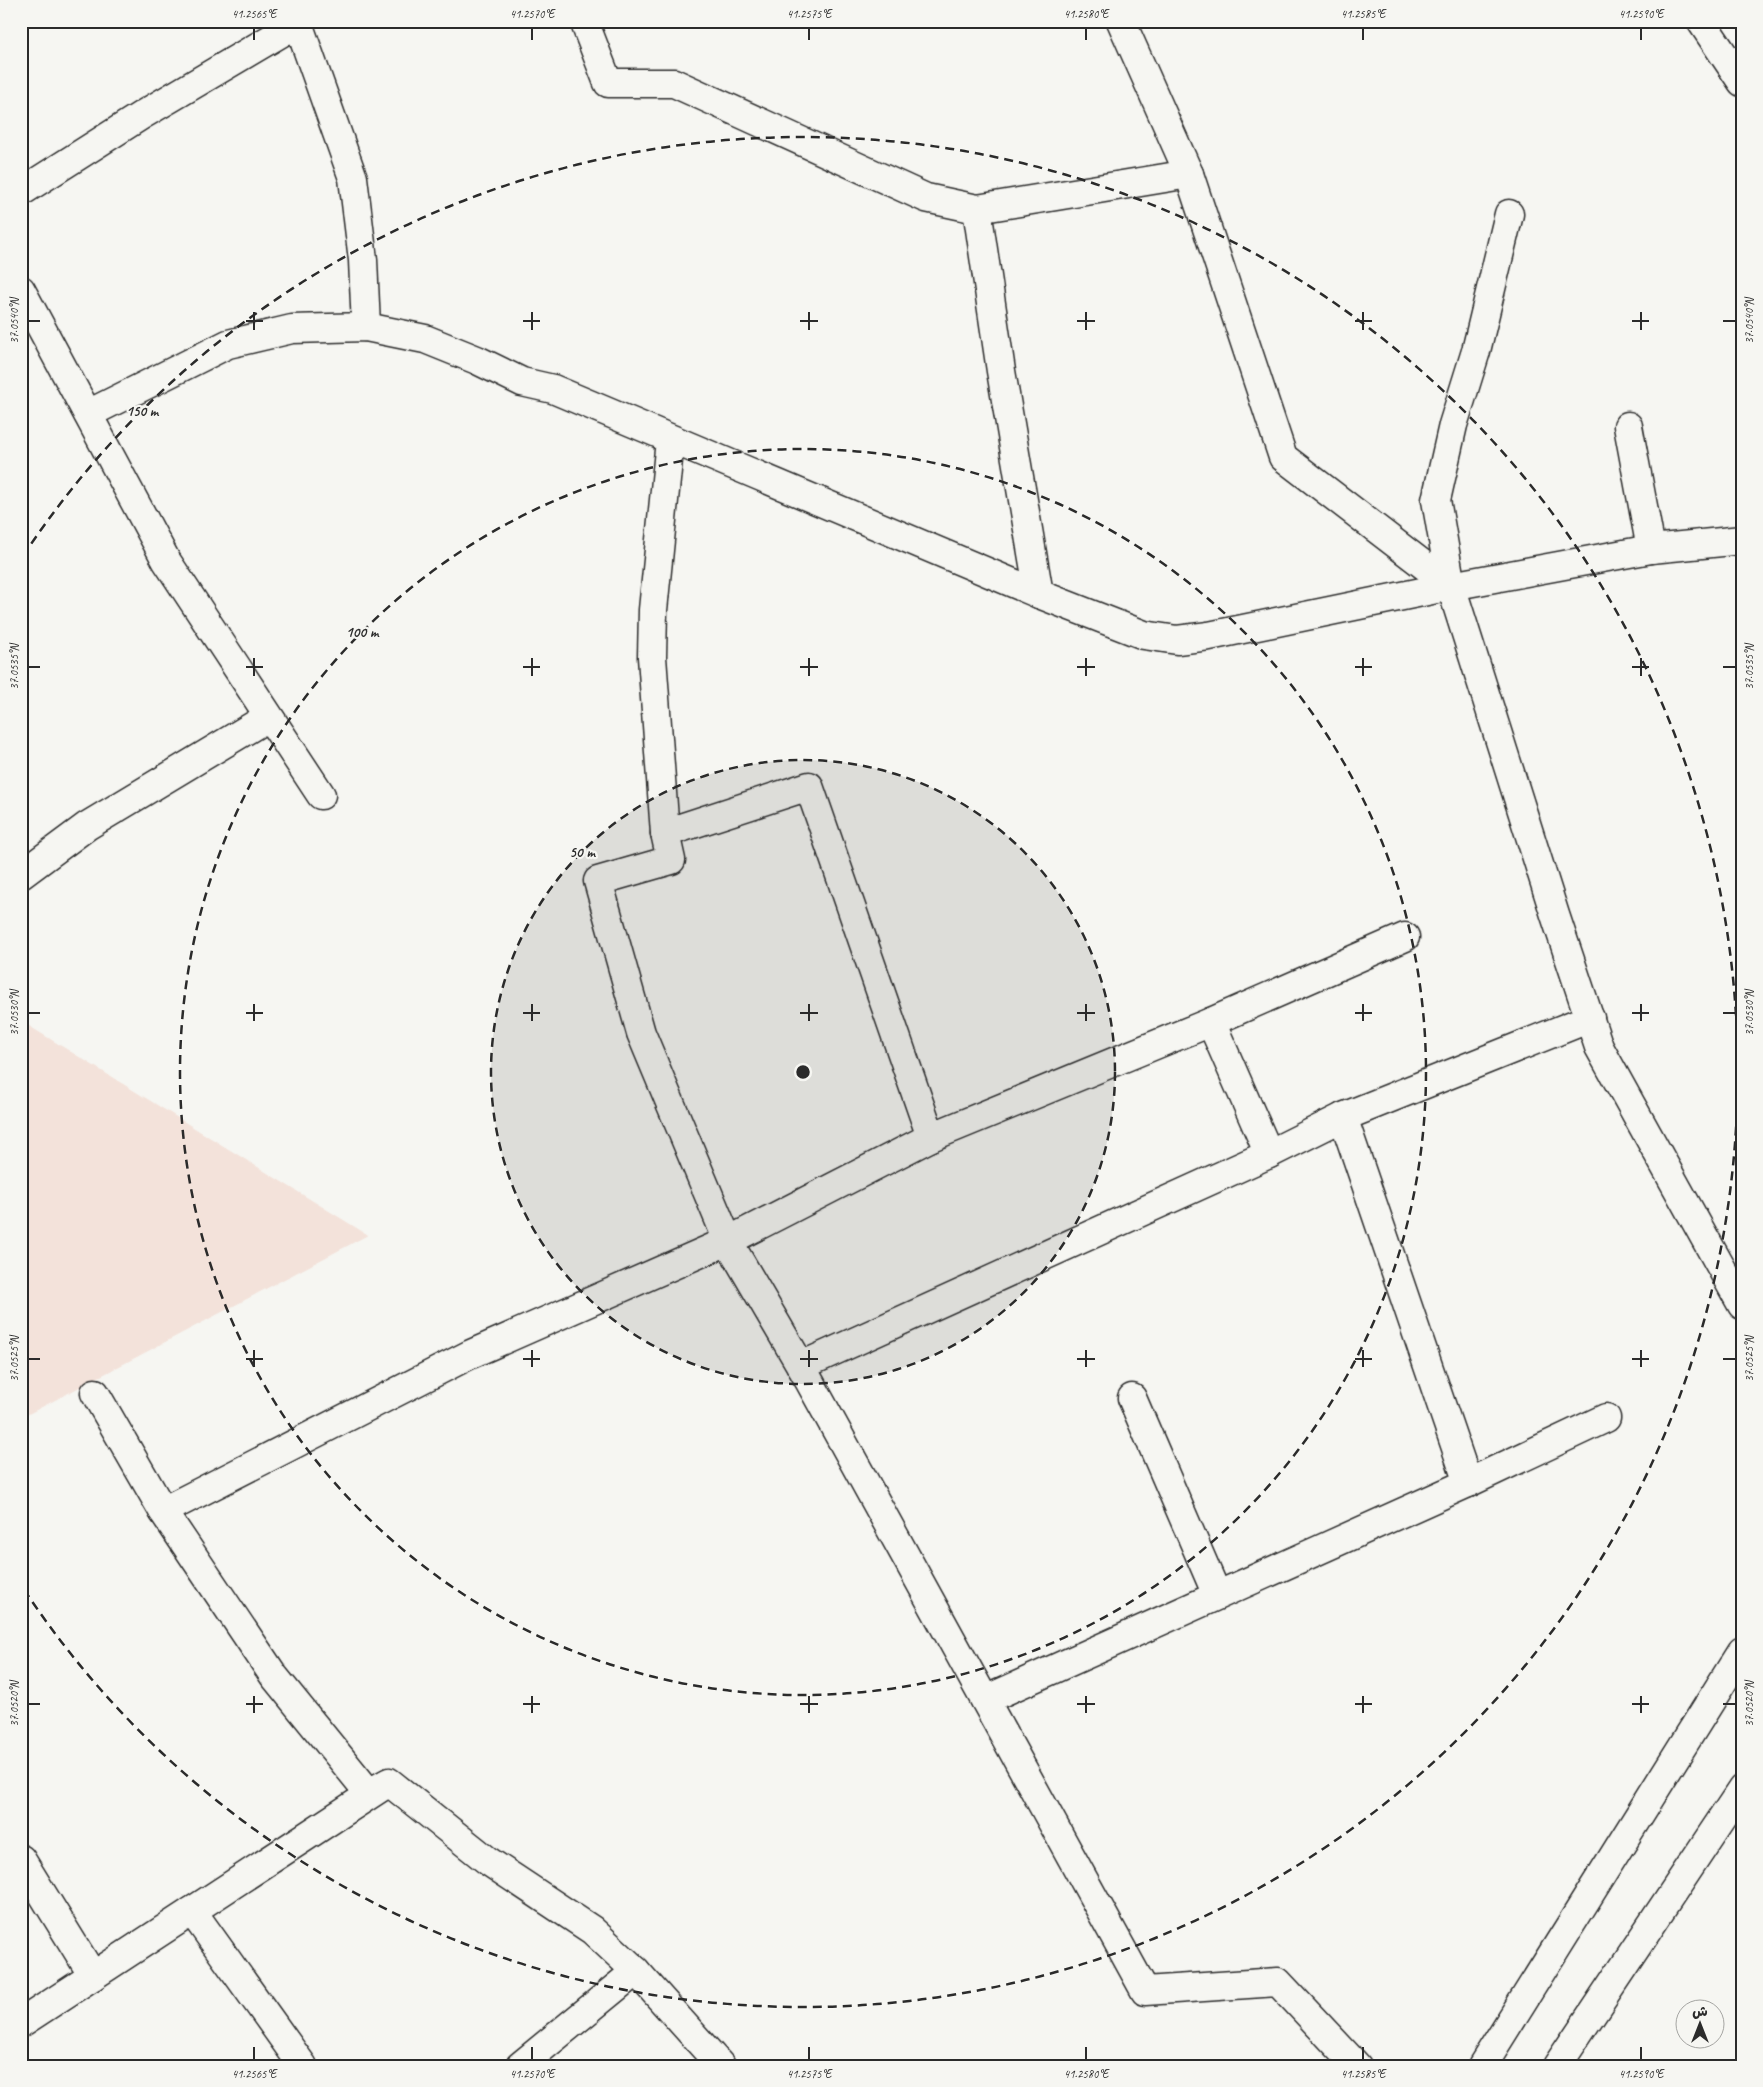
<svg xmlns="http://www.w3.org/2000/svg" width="1763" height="2087" viewBox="0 0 1763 2087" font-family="Caveat,'Playpen Sans Arabic',sans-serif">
<rect width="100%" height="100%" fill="#f6f6f2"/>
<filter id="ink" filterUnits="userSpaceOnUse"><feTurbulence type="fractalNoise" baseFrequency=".02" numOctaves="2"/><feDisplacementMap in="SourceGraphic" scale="10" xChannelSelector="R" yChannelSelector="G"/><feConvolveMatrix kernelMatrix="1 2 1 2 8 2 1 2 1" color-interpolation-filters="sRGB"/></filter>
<g filter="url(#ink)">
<path fill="#f3e2da" d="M 21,1021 L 368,1235 L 21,1418 Z"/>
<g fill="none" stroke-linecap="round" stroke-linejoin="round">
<g stroke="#2b2b2b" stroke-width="31">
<g id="minor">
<path d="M 584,21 L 608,83 L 674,83 L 926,198 L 977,209 L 1001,371 L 1039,594"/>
<path d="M 1121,21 L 1189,174 L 1283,457 L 1451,586 L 1555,915 L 1599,1047 L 1742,1305"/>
<path d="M 1701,21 L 1742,82"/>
<path d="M 298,23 L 353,178 L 363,260 L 366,327"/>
<path d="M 21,192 L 142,115 L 301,21"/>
<path d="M 977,209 L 1189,174"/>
<path d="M 21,290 L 166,560 L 321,795"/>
<path d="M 88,414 L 228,344 L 292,329 L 366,327 L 425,339 L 477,360 L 522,382 L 553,389 L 1039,594 L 1144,635 L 1177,640 L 1209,636 L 1451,586 L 1651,549 L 1742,540"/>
<path d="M 1628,426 L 1651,549"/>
<path d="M 670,440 L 653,610 L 652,657 L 665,833 L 671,860 L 598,881 L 641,1033 L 728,1241 L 801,1366 L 1145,1991 L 1278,1982 L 1357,2066"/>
<path d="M 1451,586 L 1436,500 L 1453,425 L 1476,351 L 1509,214"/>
<path d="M 665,833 L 809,786 L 931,1137"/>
<path d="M 21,875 L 87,826 L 268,717"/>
<path d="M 1211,1022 L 1269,1154"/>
<path d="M 1343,1117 L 1468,1483"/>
<path d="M 801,1366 L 1269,1154 L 1343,1117 L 1590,1018"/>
<path d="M 95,1393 L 163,1511 L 274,1676 L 369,1793 L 389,1782 L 488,1861 L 592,1930 L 636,1971 L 721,2066"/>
<path d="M 1132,1398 L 1217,1595"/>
<path d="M 163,1511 L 471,1354 L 728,1241 L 931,1137 L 1211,1022 L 1405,937"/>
<path d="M 985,1700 L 1468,1483 L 1606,1418"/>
<path d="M 21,1859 L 93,1976"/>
<path d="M 192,1911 L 303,2066"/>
<path d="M 21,2023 L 386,1784"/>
<path d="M 520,2066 L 636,1971"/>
<path d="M 1482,2066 L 1742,1651"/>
<path d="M 1557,2066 L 1742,1789"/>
</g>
</g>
<use href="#minor" stroke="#f6f6f2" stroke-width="28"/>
</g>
</g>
<path fill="none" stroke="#2b2b2b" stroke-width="2" d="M 254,28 L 254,40M 532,28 L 532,40M 809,28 L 809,40M 1086,28 L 1086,40M 1363,28 L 1363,40M 1641,28 L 1641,40M 254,312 L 254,330M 532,312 L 532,330M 809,312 L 809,330M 1086,312 L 1086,330M 1363,312 L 1363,330M 1641,312 L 1641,330M 28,321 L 40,321M 246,321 L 263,321M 523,321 L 540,321M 800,321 L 818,321M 1077,321 L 1095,321M 1355,321 L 1372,321M 1632,321 L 1649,321M 1723,321 L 1736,321M 254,658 L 254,676M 532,658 L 532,676M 809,658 L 809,676M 1086,658 L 1086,676M 1363,658 L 1363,676M 1641,658 L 1641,676M 28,667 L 40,667M 246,667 L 263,667M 523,667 L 540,667M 800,667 L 818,667M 1077,667 L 1095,667M 1355,667 L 1372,667M 1632,667 L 1649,667M 1723,667 L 1736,667M 254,1004 L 254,1021M 532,1004 L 532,1021M 809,1004 L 809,1021M 1086,1004 L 1086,1021M 1363,1004 L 1363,1021M 1641,1004 L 1641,1021M 28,1013 L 40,1013M 246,1013 L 263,1013M 523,1013 L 540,1013M 800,1013 L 818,1013M 1077,1013 L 1095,1013M 1355,1013 L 1372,1013M 1632,1013 L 1649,1013M 1723,1013 L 1736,1013M 254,1350 L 254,1367M 532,1350 L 532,1367M 809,1350 L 809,1367M 1086,1350 L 1086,1367M 1363,1350 L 1363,1367M 1641,1350 L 1641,1367M 28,1359 L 40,1359M 246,1359 L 263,1359M 523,1359 L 540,1359M 800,1359 L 818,1359M 1077,1359 L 1095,1359M 1355,1359 L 1372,1359M 1632,1359 L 1649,1359M 1723,1359 L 1736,1359M 254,1696 L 254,1713M 532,1696 L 532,1713M 809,1696 L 809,1713M 1086,1696 L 1086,1713M 1363,1696 L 1363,1713M 1641,1696 L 1641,1713M 28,1704 L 40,1704M 246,1704 L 263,1704M 523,1704 L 540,1704M 800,1704 L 818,1704M 1077,1704 L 1095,1704M 1355,1704 L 1372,1704M 1632,1704 L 1649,1704M 1723,1704 L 1736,1704M 254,2047 L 254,2060M 532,2047 L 532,2060M 809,2047 L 809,2060M 1086,2047 L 1086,2060M 1363,2047 L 1363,2060M 1641,2047 L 1641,2060"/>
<circle cx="803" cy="1072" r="312" fill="#2b2b2b" fill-opacity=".12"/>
<g fill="none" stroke="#2b2b2b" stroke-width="2.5" stroke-dasharray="9 6">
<circle cx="803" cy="1072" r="312"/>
<circle cx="803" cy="1072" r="623"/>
<path d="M23 556A935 935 0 1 1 23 1588"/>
</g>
<circle cx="803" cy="1072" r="8" fill="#2b2b2b" stroke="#f6f6f2" stroke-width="2.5"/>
<g font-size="15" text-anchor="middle" font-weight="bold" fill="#2b2b2b" stroke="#f6f6f2" stroke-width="4.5" stroke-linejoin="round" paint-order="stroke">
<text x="142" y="416">150 m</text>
<text x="362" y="637">100 m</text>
<text x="582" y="857">50 m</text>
</g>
<rect width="1763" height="2087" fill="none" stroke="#f6f6f2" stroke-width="55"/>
<g transform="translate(1700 2024)"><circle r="24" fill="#f6f6f2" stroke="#a5a5a2"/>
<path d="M0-4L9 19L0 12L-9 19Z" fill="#2b2b2b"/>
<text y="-8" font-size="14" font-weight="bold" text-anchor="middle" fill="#2b2b2b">ش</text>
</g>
<rect x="28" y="28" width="1708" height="2032" fill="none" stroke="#2b2b2b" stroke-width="2"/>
<g font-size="12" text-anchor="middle" fill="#2b2b2b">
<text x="254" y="18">41.2565°E</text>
<text x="532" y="18">41.2570°E</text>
<text x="809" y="18">41.2575°E</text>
<text x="1086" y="18">41.2580°E</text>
<text x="1363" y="18">41.2585°E</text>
<text x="1641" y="18">41.2590°E</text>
<text transform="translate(14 321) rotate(-90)" y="4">37.0540°N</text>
<text transform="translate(1749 321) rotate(-90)" y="4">37.0540°N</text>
<text transform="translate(14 667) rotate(-90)" y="4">37.0535°N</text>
<text transform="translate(1749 667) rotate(-90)" y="4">37.0535°N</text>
<text transform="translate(14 1013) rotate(-90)" y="4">37.0530°N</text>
<text transform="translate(1749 1013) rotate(-90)" y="4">37.0530°N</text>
<text transform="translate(14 1359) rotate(-90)" y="4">37.0525°N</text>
<text transform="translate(1749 1359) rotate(-90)" y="4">37.0525°N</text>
<text transform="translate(14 1704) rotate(-90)" y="4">37.0520°N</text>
<text transform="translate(1749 1704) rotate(-90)" y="4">37.0520°N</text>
<text x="254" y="2078">41.2565°E</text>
<text x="532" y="2078">41.2570°E</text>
<text x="809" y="2078">41.2575°E</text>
<text x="1086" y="2078">41.2580°E</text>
<text x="1363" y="2078">41.2585°E</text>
<text x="1641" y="2078">41.2590°E</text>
</g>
</svg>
